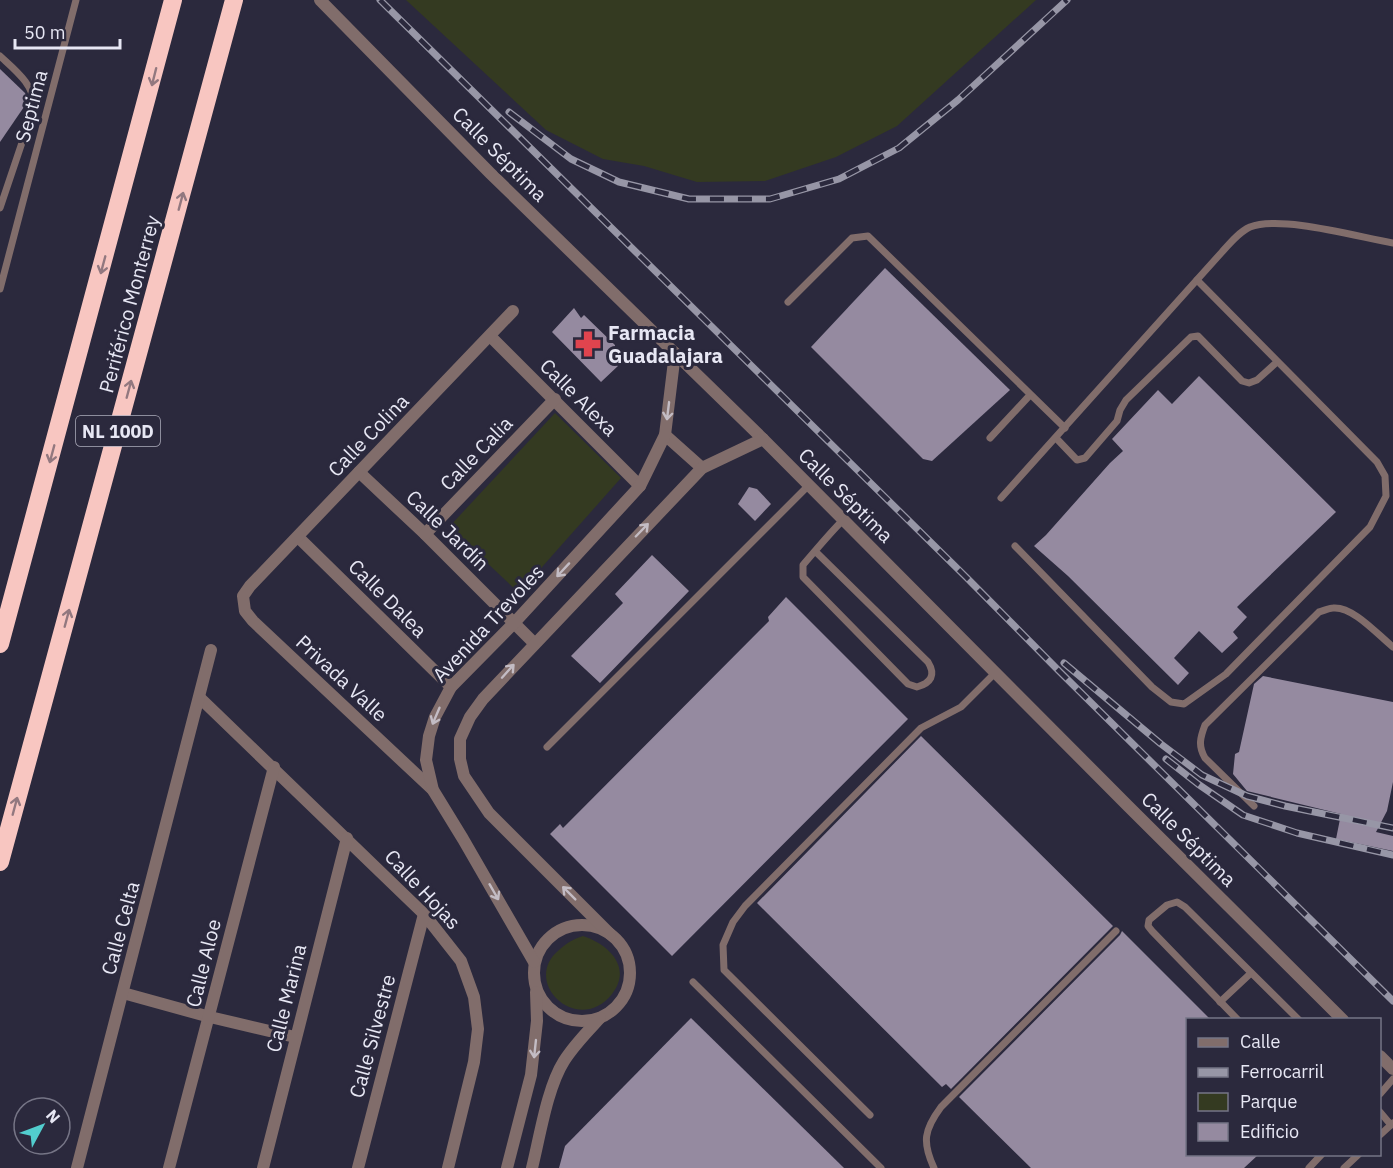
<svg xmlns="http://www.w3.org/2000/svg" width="1393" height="1168" viewBox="0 0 1393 1168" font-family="'IBM Plex Sans',sans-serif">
<rect width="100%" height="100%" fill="#2b293d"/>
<g fill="#343a21">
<path d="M 406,0 L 1036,0 L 897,126 L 836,157 L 765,181 L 697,182 L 644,166 L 603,159 L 546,130 Z"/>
<path d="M 555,413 L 621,478 L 519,593 L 449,527 Z"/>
<path d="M 583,936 C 608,944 633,967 612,994 C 578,1037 520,982 559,950 C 567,943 573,939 583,936 Z"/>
</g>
<g fill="#958aa0">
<path d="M 0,69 L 25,93 L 28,101 L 0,142 Z"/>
<path d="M 885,268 L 1010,390 L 932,461 L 923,459 L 811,347 Z"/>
<path d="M 574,308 L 581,318 L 584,315 L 615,345 L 615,362 L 619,365 L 601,382 L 552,332 Z"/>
<path d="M 1199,376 L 1336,512 L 1237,607 L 1247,617 L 1233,632 L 1238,638 L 1222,653 L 1199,631 L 1174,658 L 1189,673 L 1178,685 L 1068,576 L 1034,546 L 1046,535 L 1110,463 L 1123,451 L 1112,439 L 1158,390 L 1172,404 Z"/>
<path d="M 749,487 L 757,489 L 771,504 L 755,521 L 738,504 Z"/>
<path d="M 652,555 L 689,591 L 600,683 L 571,656 L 623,603 L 615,594 Z"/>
<path d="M 786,597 L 908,719 L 672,956 L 550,834 L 560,824 L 563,828 L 769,621 L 768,617 Z"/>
<path d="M 1263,676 L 1393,702 L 1393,782 L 1387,811 L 1376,832 L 1393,836 L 1393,851 L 1336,839 L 1341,814 L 1247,791 L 1233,774 L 1235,754 L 1239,752 L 1254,684 Z"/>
<path d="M 921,736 L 1113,926 L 951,1089 L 946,1084 L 942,1087 L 757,903 Z"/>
<path d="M 1122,931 L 1211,1020 L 1188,1020 L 1188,1155 L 1258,1155 L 1244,1168 L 1031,1168 L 959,1097 L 1120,935 Z"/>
<path d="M 691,1018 L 844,1168 L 559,1168 L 565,1146 Z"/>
</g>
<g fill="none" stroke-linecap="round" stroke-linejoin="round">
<g stroke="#816d6b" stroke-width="7">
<path d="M 0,56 C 15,70 35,85 34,107 L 0,208"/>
<path d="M 0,289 L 76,0"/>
<path d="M 788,302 L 852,238 L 868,236 L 1065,428"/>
<path d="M 990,438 L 1030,395"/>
<path d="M 1056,438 L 1077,460 L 1085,458 L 1117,421 L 1120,410 L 1126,400 L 1191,337 L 1198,336 L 1242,381 L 1249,383 L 1257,380 L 1277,362"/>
<path d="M 1001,498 L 1222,252 C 1230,243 1239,232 1250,227 C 1281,215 1358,237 1393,243"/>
<path d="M 1015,546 L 1152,687 L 1171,702 L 1184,704 L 1226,674 L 1370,527 L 1386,496 L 1385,476 L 1377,462 L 1197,280"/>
<path d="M 815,551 L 928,662 C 936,675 931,683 917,687 L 908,684 L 803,577 L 803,565 C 816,550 829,534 843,520"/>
<path d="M 547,747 L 809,485"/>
<path d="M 1254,806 L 1205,758 C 1198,746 1200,738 1205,725 L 1319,612 C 1323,611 1329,608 1333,608 C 1353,606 1378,635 1393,647"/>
<path d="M 693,982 L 881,1168"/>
<path d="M 1220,1002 L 1251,973"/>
<path d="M 1238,1020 L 1152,931 L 1148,926 L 1149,920 L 1167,905 L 1177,902 L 1185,907 L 1299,1020"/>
<path d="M 1380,1094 L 1393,1079"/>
<path d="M 1380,1112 L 1391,1125"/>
<path d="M 870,1115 L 724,970 L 723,945 L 733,922 L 745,906 L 921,728 L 961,707 L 995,673"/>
<path d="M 1380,1135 L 1393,1123"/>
<path d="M 934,1168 C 922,1142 924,1130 941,1107 L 1116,931"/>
<path d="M 1309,1168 L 1322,1154"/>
<path d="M 1344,1168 L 1359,1154"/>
</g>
<g stroke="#816d6b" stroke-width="12">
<path d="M 490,336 L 640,486"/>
<path d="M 359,472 L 425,534 L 534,643"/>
<path d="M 425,534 L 555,399"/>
<path d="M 298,537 L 451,687"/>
<path d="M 200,698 L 424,914 L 461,961 L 474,997 L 478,1029 L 474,1062 L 448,1168"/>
<path d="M 433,790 L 253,621 L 245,611 L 243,596 L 250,586 L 513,311"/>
<path d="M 123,993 L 210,1017 L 295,1037"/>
<path d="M 77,1168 L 211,650"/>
<path d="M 169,1168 L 274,767"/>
<path d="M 263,1168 L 347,838"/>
<path d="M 358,1168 L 424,914"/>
</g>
<g stroke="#816d6b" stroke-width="12">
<path d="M 320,0 L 490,173 L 763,439 L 1128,806 L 1343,1020"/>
<path d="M 665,435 L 702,468"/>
<circle cx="582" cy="973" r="48"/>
<path d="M 610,934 L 489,813 L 464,776 L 460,759 L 460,739 L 470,717 L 483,699 L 702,468 L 763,439"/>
<path d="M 534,962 L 463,839 L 433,790 L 426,760 L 429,736 L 435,717 L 451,687 L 515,622 L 640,486 L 665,435 L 675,353"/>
<path d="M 1380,1056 L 1393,1069"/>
<path d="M 507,1168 L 531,1075 L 537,1021 L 536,992"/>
<path d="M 532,1168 C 540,1136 547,1088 564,1061 C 574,1045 588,1031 600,1018"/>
</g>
<g stroke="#f8c6c1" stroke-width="18">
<path d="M 0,644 L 173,0"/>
<path d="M 0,862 L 234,0"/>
</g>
<g stroke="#9796a6" stroke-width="7">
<g id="rail">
<path d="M 380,0 L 966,577 L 1060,672 L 1393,1001"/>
<path d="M 509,112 L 571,159 L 619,182 L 689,199 L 770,199 L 839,179 L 899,148 L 958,100 L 1067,0"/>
<path d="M 1064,663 L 1161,744 L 1202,775 L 1247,796 L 1285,806 L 1393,828"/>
<path d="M 1166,759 L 1198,784 L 1243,815 L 1297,833 L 1393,855"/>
</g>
</g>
<use href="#rail" stroke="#2b293d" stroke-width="4.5" stroke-dasharray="14" stroke-linecap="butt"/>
</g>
<defs><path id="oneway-shaft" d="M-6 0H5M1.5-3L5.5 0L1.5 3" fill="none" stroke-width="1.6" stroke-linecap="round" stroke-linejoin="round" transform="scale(1.5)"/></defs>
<g stroke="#92787f">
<use href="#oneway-shaft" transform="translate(154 77) rotate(104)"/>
<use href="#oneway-shaft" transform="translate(181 201) rotate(-75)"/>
<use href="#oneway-shaft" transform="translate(103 265) rotate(105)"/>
<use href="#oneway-shaft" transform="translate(129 389) rotate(-75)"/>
<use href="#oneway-shaft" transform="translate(52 454) rotate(105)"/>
<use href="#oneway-shaft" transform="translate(67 618) rotate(-75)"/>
<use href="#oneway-shaft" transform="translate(15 806) rotate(-75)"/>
</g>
<g stroke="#c3bcc4">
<use href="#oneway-shaft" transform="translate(668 411) rotate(97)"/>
<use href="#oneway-shaft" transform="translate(642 530) rotate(-46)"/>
<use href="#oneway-shaft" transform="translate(563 570) rotate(133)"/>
<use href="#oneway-shaft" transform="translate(508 671) rotate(-48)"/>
<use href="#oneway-shaft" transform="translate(436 716) rotate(113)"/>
<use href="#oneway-shaft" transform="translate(494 892) rotate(60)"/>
<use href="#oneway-shaft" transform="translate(569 893) rotate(-135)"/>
<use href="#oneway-shaft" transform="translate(535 1049) rotate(96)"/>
</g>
<defs>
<g id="pharmacy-bare" transform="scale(2.07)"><path d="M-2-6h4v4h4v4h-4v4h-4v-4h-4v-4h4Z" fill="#e0444e" stroke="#2b293d" stroke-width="2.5" paint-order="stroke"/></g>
</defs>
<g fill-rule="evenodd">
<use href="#pharmacy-bare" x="588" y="344"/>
</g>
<g text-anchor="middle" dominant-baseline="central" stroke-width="6" stroke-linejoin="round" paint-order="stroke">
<rect fill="#2b293d" stroke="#afaebd" stroke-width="1.5" x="76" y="416" width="84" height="30" rx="4.5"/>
<g font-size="18" font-weight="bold" fill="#e7e7f4">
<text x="118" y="431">NL 100D</text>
</g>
<g font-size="20" fill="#e7e7f4" stroke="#2b293d">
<text transform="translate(31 106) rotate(-75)">Septima</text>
<text transform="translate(500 154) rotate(45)">Calle Séptima</text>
<text transform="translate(129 304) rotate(-75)">Periférico Monterrey</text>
<text transform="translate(579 397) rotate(45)">Calle Alexa</text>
<text transform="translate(368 435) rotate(-46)">Calle Colina</text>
<text transform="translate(476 453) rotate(-46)">Calle Calia</text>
<text transform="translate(846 495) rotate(45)">Calle Séptima</text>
<text transform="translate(448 530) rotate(44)">Calle Jardín</text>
<text transform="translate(388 598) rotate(45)">Calle Dalea</text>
<text transform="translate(488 623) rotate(-47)">Avenida Trevoles</text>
<text transform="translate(342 678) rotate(43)">Privada Valle</text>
<text transform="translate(1189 839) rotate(45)">Calle Séptima</text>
<text transform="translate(423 889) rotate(47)">Calle Hojas</text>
<text transform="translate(120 928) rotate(-75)">Calle Celta</text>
<text transform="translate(203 963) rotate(-76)">Calle Aloe</text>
<text transform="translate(286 998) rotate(-76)">Calle Marina</text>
<text transform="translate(372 1036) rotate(-75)">Calle Silvestre</text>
</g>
<g font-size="20" font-weight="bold" fill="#e7e7f4" stroke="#2b293d" text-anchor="start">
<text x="608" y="332">Farmacia<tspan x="608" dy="23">Guadalajara</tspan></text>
</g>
</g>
<rect x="1186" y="1018" width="195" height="138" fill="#2b293d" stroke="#767586" stroke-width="1.5"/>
<rect x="1198" y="1038" width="30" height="9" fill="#816d6b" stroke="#767586" stroke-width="1.5"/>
<text x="1240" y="1048" font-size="18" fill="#e7e7f4">Calle</text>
<rect x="1198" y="1068" width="30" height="9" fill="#9796a6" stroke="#767586" stroke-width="1.5"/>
<text x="1240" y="1078" font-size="18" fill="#e7e7f4">Ferrocarril</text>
<rect x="1198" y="1093" width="30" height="18" fill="#343a21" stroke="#767586" stroke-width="1.5"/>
<text x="1240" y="1108" font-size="18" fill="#e7e7f4">Parque</text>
<rect x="1198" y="1123" width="30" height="18" fill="#958aa0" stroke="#767586" stroke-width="1.5"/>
<text x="1240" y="1138" font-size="18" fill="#e7e7f4">Edificio</text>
<g transform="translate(42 1126) rotate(49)"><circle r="28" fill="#2b293d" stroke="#767586" stroke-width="1.5"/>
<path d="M0-4.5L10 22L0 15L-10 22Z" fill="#52cdce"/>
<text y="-9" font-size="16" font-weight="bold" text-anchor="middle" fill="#e7e7f4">N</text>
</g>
<path d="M15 39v9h105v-9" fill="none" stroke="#e7e7f4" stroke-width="3"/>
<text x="24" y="39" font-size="18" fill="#e7e7f4" stroke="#2b293d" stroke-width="4.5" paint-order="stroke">50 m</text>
</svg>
